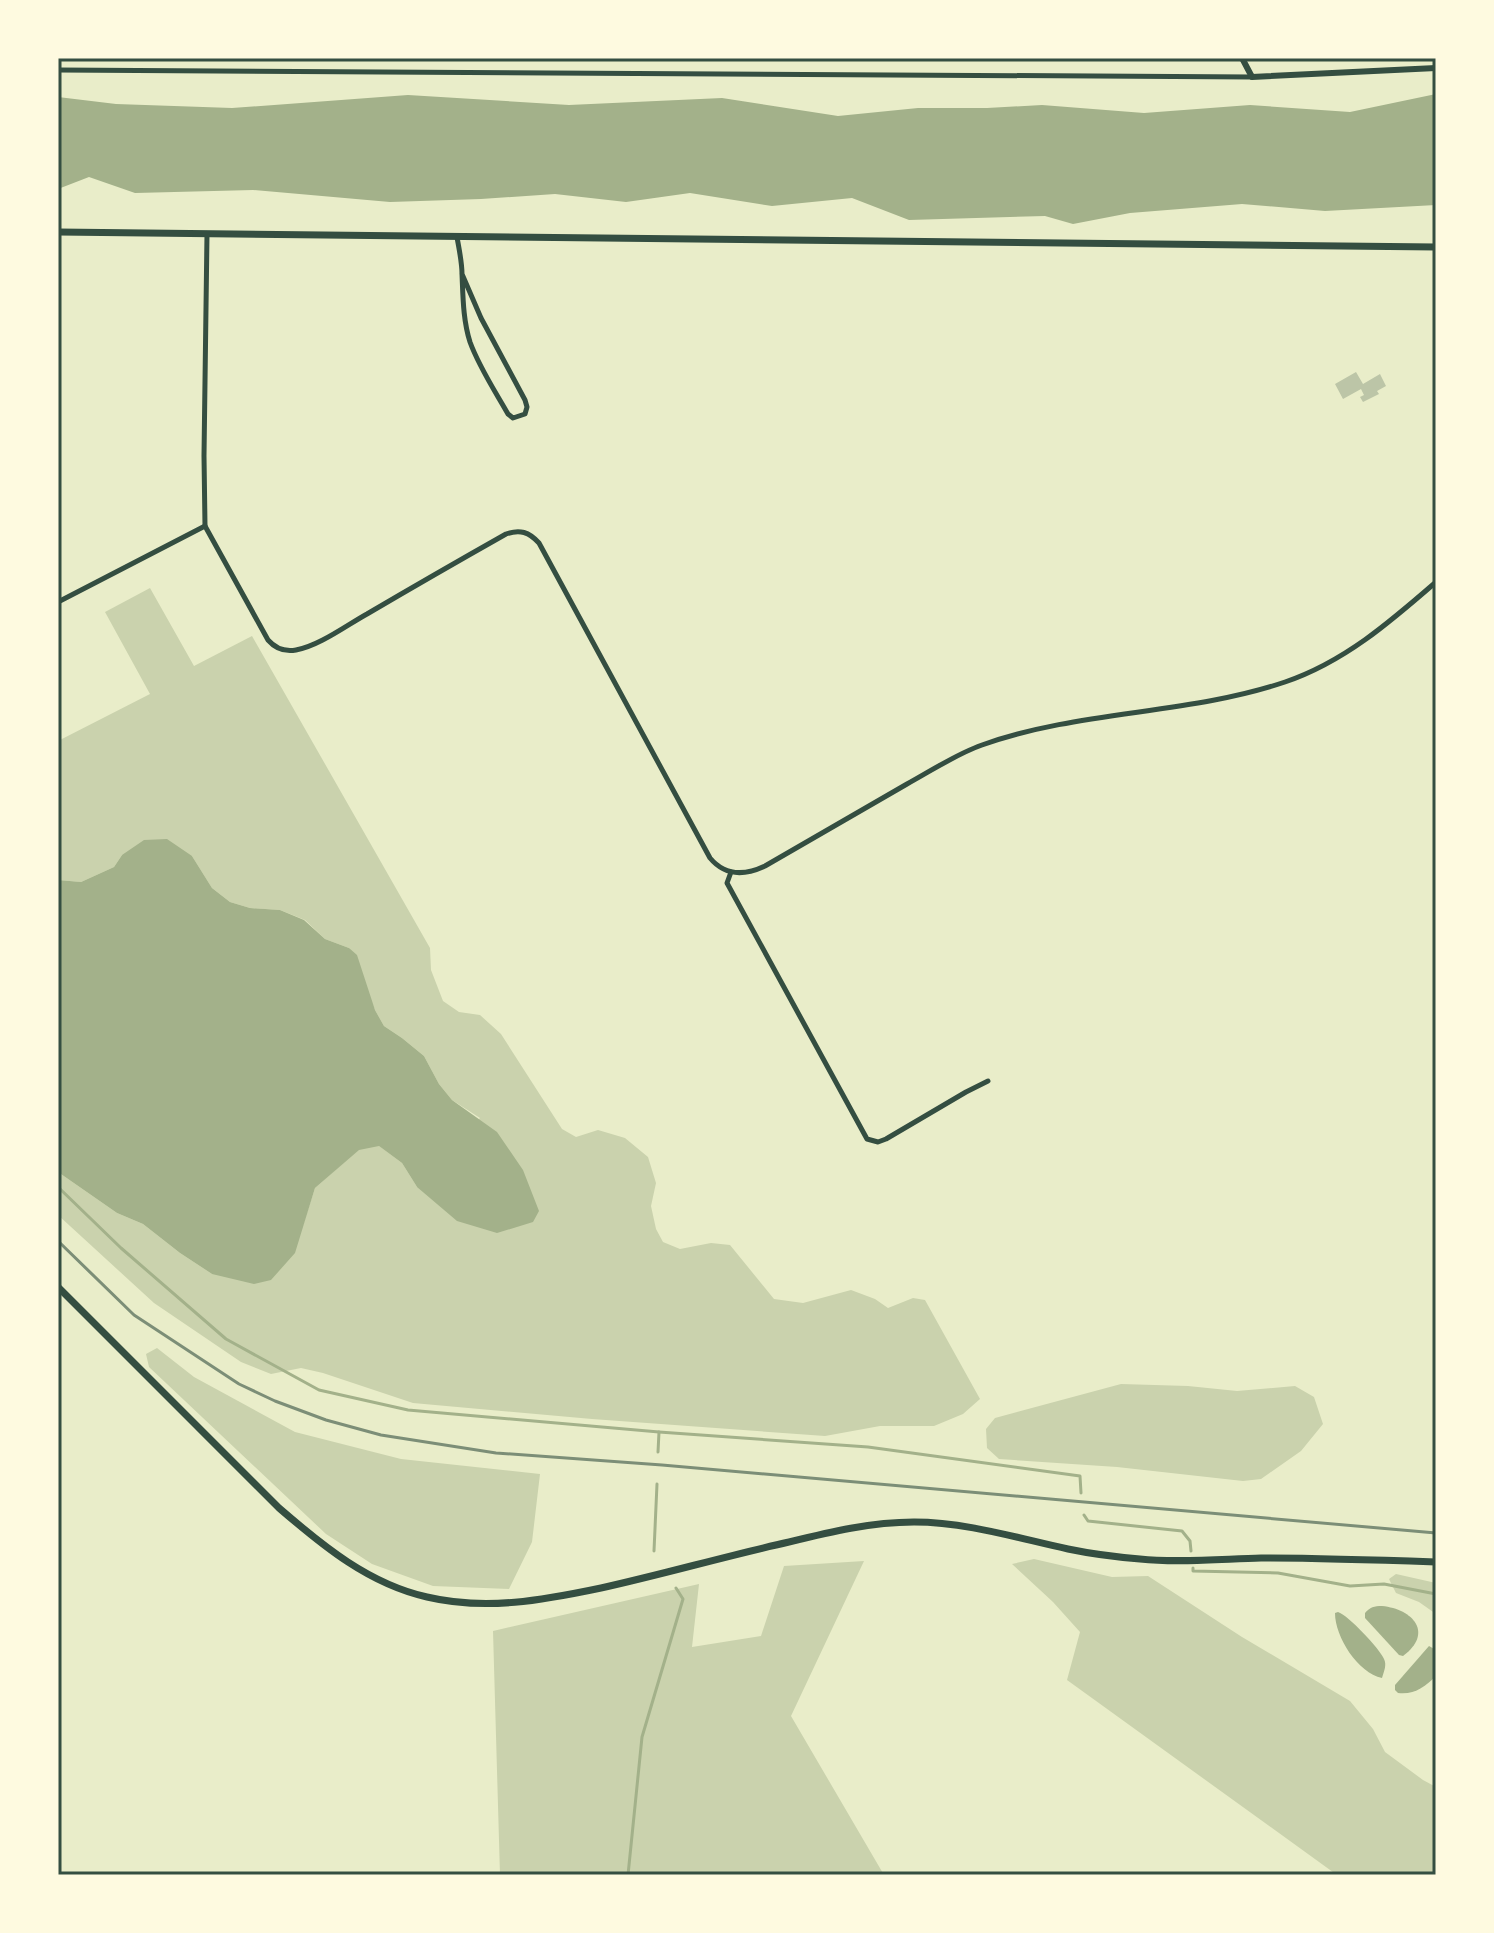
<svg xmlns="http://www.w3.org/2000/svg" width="1494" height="1933" viewBox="0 0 1494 1933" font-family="'Roboto Serif',serif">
<rect width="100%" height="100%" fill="#e9edc9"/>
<g fill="#cad2ad">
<path d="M 150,588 L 194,666 L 252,636 L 430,948 L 431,970 L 443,1001 L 459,1012 L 480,1015 L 501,1034 L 562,1129 L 576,1137 L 598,1130 L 625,1138 L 648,1157 L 656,1183 L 651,1206 L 656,1229 L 663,1242 L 680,1249 L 711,1243 L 730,1245 L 774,1299 L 803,1303 L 851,1290 L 875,1299 L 888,1308 L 913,1298 L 925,1300 L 980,1399 L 963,1414 L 934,1426 L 880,1426 L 825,1436 L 592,1419 L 413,1403 L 323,1373 L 301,1368 L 271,1374 L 241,1362 L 154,1303 L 58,1215 L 58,1172 L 117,1213 L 143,1224 L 180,1253 L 212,1274 L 294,1253 L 315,1188 L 359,1149 L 378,1145 L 402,1163 L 417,1187 L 480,1118 L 452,1100 L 439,1084 L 424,1056 L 402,1038 L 384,1026 L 375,1010 L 349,948 L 325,939 L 305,920 L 280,910 L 250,908 L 230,902 L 212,888 L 192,856 L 122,855 L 114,867 L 81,882 L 58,880 L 58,741 L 150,694 L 105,612 Z"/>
<path d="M 157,1348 L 194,1377 L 295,1432 L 401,1459 L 540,1474 L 532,1542 L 509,1589 L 433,1586 L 372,1564 L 326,1534 L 149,1367 L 146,1354 Z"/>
<path d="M 1121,1384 L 1188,1386 L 1237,1391 L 1295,1386 L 1314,1397 L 1323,1424 L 1301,1451 L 1261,1479 L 1243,1481 L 1117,1467 L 999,1459 L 987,1448 L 986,1429 L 995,1418 Z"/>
<path d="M 1034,1559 L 1112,1577 L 1148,1576 L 1242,1637 L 1350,1701 L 1373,1729 L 1385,1752 L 1423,1780 L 1436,1787 L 1436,1875 L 1337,1875 L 1067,1680 L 1080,1632 L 1053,1602 L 1012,1564 Z"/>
<path d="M 864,1561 L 791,1716 L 884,1875 L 500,1875 L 493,1631 L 699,1584 L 692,1647 L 761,1636 L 784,1566 Z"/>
<path d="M 1396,1574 L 1436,1583 L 1436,1614 L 1419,1602 L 1396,1593 L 1389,1579 Z"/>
</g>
<g fill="#a3b18a">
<path d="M 1436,94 L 1436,205 L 1325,211 L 1242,204 L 1130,213 L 1073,224 L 1045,216 L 909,220 L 852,198 L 772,206 L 690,193 L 626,202 L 555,194 L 481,199 L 390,202 L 253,190 L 135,193 L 89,177 L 58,189 L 58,97 L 116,104 L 232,108 L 408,95 L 569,105 L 722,98 L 838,116 L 918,108 L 987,108 L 1042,105 L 1144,113 L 1250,105 L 1350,112 Z"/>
<path d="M 167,839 L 192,856 L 212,888 L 230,902 L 250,908 L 280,910 L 304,920 L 325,939 L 349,948 L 357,955 L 375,1010 L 384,1026 L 402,1038 L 424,1056 L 439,1084 L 452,1100 L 497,1132 L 523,1170 L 539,1211 L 533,1222 L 497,1233 L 457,1221 L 417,1187 L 402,1163 L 379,1146 L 359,1150 L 315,1188 L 295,1253 L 271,1280 L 254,1284 L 212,1274 L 180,1253 L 143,1224 L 117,1213 L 58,1172 L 58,880 L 81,882 L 114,867 L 122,855 L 144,840 Z"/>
<path d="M 1382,1606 C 1413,1609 1434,1633 1403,1656 L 1399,1655 L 1365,1618 L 1365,1613 C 1370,1607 1374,1606 1382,1606 Z"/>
<path d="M 1338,1612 C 1348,1615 1380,1649 1384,1659 C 1387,1665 1384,1671 1382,1678 C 1358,1673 1335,1637 1335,1613 Z"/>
<path d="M 1429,1646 L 1436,1650 L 1436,1676 C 1425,1687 1414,1695 1398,1693 L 1395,1690 L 1395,1685 Z"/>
</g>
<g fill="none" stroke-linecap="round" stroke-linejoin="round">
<g stroke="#a3b18a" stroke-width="3">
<path d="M 58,1187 L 121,1248 L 226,1339 L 319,1390 L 408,1410 L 659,1432 L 868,1447 L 1080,1476 L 1081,1493"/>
<path d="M 658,1452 L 659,1432"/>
<path d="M 1084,1515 L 1088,1521 L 1182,1531 L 1190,1541 L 1191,1551"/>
<path d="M 654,1551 L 657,1484"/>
<path d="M 1193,1568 L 1193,1571 L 1278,1573 L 1350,1586 L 1384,1584 L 1436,1594"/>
<path d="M 628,1875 L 642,1737 L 683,1599 L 676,1588"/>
</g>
</g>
<path fill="#bcc5a7" d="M 1356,372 L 1363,384 L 1380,374 L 1386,386 L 1377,391 L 1379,394 L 1363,402 L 1360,397 L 1364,395 L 1361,389 L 1343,399 L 1335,384 Z"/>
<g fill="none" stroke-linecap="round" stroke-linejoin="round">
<g stroke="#344e41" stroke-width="5">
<path d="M 58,70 L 1252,77"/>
<path d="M 457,237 C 459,249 462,262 462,274 C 463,297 463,320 470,342 C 479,367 495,391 508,414 L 513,418 L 525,414 L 527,407 L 525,400 L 481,318 L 462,274"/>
<path d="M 205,526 L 204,456 L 207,234"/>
<path d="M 58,602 L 205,526 L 268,640 C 275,648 285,652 296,650 C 319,646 347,625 367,614 C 413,587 460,560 506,534 C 520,529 529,532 539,543 L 710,858 C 725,876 744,876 765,866 C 812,839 860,811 907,784 C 931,771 956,754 982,745 C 1080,710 1187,715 1285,682 C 1344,662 1390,622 1436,582"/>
<path d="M 731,872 L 727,883 L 867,1139 L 878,1142 L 886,1139 L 966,1092 L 988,1081"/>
</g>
<path stroke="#344e41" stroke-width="6" d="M 1242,58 L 1252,77 L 1436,68"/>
<path stroke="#344e41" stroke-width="7" d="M 58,1287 L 279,1508 C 323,1546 369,1584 427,1597 C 486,1611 544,1600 601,1588 C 664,1574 726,1556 789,1542 C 830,1532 871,1522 914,1522 C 966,1522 1017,1538 1068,1549 C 1092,1554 1116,1557 1140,1559 C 1178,1563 1222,1559 1261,1558 C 1319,1558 1378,1560 1436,1562"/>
<path stroke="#344e41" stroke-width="7" d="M 58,232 L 1436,247"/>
<path stroke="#7c8e77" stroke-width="3" d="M 58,1241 L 134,1315 L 239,1384 L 275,1401 L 326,1420 L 381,1435 L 496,1453 L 662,1465 L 1436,1533"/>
</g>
<rect width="1494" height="1933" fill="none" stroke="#fefae0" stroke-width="120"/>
<rect x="60" y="60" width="1374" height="1813" fill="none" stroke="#344e41" stroke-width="3"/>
</svg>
